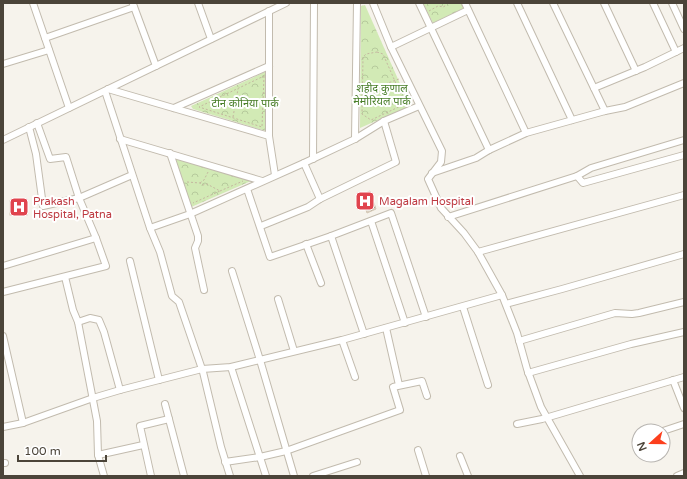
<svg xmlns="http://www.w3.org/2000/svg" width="687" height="479" viewBox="0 0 687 479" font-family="'Varela Round','Noto Sans Devanagari',sans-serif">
<defs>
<pattern id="park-crowns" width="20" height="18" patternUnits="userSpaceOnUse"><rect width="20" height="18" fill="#d2eab5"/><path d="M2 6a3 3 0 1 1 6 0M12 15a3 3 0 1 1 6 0" fill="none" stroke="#b6ca9c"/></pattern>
<pattern id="building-hatch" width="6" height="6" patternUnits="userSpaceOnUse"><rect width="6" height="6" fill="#d8cfc1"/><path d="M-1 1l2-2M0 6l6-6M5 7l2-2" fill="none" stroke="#b1aa9e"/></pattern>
</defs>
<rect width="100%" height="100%" fill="#f6f3ec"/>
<g fill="url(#park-crowns)">
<path d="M 423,3 L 462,3 L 464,8 L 433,23 Z"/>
<path d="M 365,5 L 410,106 L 360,128 L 361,6 Z"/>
<path d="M 265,72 L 266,131 L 193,109 L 191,106 Z"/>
<path d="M 174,158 L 251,179 L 251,181 L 189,208 Z"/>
</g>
<g fill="url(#building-hatch)" stroke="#d3c7b4">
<path d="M 370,191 L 376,209 L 367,213 L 361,195 Z"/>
<rect x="10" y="201" width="17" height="14"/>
</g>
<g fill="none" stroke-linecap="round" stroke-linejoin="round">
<g stroke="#c2bbae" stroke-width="8">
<g id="minor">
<path d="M 33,3 L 69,108"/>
<path d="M 198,3 L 211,39"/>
<path d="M 373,3 L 391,47 L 442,151 L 441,162 L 428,179 L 441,208 L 464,233 L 478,252 L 502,295 L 517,333 L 527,369 L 541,407 L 580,476"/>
<path d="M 419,3 L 489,150 L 526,133 L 605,111 L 625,107 L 684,83"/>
<path d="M 465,3 L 526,133"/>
<path d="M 517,3 L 572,120"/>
<path d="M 553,3 L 605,111"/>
<path d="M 604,3 L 636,71"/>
<path d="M 653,3 L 676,52"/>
<path d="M 672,3 L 684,29"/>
<path d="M 133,4 L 156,66"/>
<path d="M 45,38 L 134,7"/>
<path d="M 391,47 L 468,10"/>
<path d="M 3,64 L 49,50"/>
<path d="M 594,88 L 645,67 L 684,48"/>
<path d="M 108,89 L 269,136 L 275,175"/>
<path d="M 105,91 L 150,228 L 160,252 L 172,296 L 179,302 L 203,372 L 221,447 L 230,476"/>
<path d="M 174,108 L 269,66"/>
<path d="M 29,127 L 36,154 L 43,206 L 79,198 L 66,157 L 50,159 L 37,123"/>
<path d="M 269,136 L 269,11"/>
<path d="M 120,139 L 262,181"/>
<path d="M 355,139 L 357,3"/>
<path d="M 3,140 L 286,3"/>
<path d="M 170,153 L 198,236 L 198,241 L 195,248 L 204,290"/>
<path d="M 313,159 L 314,3"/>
<path d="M 304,163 L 320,199 L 396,162 L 384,121"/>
<path d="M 432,173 L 476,158 L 489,150"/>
<path d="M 577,176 L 591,168 L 684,140"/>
<path d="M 247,189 L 270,257 L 331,236 L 364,334"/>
<path d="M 448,217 L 577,176 L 583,183 L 684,155"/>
<path d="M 371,221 L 405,323"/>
<path d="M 261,226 L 308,207 L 320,199"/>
<path d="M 150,228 L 190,214 L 304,163 L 355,139 L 384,121 L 419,106"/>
<path d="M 331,236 L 391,213 L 426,317"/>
<path d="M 306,244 L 321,283"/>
<path d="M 478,252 L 684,195"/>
<path d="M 130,261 L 159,380"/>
<path d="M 3,266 L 96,238"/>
<path d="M 232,271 L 260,360 L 294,476"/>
<path d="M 65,277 L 73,310 L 78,322 L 97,421 L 98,455 L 104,476"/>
<path d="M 3,292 L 106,266 L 96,238 L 79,198 L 132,175"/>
<path d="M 278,299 L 294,351"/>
<path d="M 506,304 L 562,289 L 684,254"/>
<path d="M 463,307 L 488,385"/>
<path d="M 78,322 L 90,318 L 99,320 L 104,332 L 120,390"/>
<path d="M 386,328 L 399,385"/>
<path d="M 3,336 L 23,423"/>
<path d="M 342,340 L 355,377"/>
<path d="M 519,341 L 615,313 L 632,314 L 639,313 L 684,302"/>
<path d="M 231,367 L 266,476"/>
<path d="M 528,373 L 631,344 L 684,332"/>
<path d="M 673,380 L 684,408"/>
<path d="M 165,404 L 184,476"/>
<path d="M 517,424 L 542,419 L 684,377"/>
<path d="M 3,427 L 23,423 L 93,398 L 120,390 L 202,369 L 231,367 L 342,340 L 502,295"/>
<path d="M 663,431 L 684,424"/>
<path d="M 418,450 L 426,476"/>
<path d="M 98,455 L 143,445"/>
<path d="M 460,456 L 468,476"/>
<path d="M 225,462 L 260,457 L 286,451 L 400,410 L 393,387 L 422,381 L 427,396"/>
<path d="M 3,463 L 5,463"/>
<path d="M 151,476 L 140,426 L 169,419"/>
<path d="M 313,476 L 357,462"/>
<path d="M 677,476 L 684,473"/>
</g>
</g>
<g stroke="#c4b79f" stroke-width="1" stroke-dasharray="2 2" stroke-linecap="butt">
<path d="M 429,11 L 438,6 L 444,7 L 446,3"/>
<path d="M 377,52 L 383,54 L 405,104 L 371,120 L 362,114 L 363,57 L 366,54 Z"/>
<path d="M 264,76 L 262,127 L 199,107 Z"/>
<path d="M 363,92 L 399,79"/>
<path d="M 233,117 L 238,89"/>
<path d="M 187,182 L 200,183 L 203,185 L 207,184 L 220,191 L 193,203"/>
<path d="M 200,183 L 204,180 L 208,172"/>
<path d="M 220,191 L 243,181"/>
</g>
<use href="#minor" stroke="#fff" stroke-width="6"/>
</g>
<defs>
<g id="hospital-square" transform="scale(1)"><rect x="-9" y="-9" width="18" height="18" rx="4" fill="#e0444e" stroke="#fff"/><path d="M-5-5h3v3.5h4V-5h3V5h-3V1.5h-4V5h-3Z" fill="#fff"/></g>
</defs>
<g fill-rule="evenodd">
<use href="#hospital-square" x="365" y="201"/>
<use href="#hospital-square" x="19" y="207"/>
</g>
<g text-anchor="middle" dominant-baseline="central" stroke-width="4" stroke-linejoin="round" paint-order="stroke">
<g font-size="11" fill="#4a7f2a" stroke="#fff">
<text x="382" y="88">शहीद कुणाल<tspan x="382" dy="13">मेमोरियल पार्क</tspan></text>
<text x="245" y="103">टीन कोनिया पार्क</text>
</g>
<g font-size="11" fill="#be3a42" stroke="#fff" text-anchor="start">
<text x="33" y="201">Prakash<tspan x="33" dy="13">Hospital, Patna</tspan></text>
<text x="379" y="201">Magalam Hospital</text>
</g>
</g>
<rect width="687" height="479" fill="none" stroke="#4b4439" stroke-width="8"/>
<g transform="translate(651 443) rotate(249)"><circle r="19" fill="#ffffff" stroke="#b7b4b0"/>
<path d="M0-3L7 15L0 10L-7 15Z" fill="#fc3f1d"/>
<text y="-6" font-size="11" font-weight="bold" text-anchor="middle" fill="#4b4439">N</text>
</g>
<path d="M18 455v6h88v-6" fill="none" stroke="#4b4439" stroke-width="2"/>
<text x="24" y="455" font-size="12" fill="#4b4439" stroke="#ffffff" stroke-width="3" paint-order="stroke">100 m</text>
</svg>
